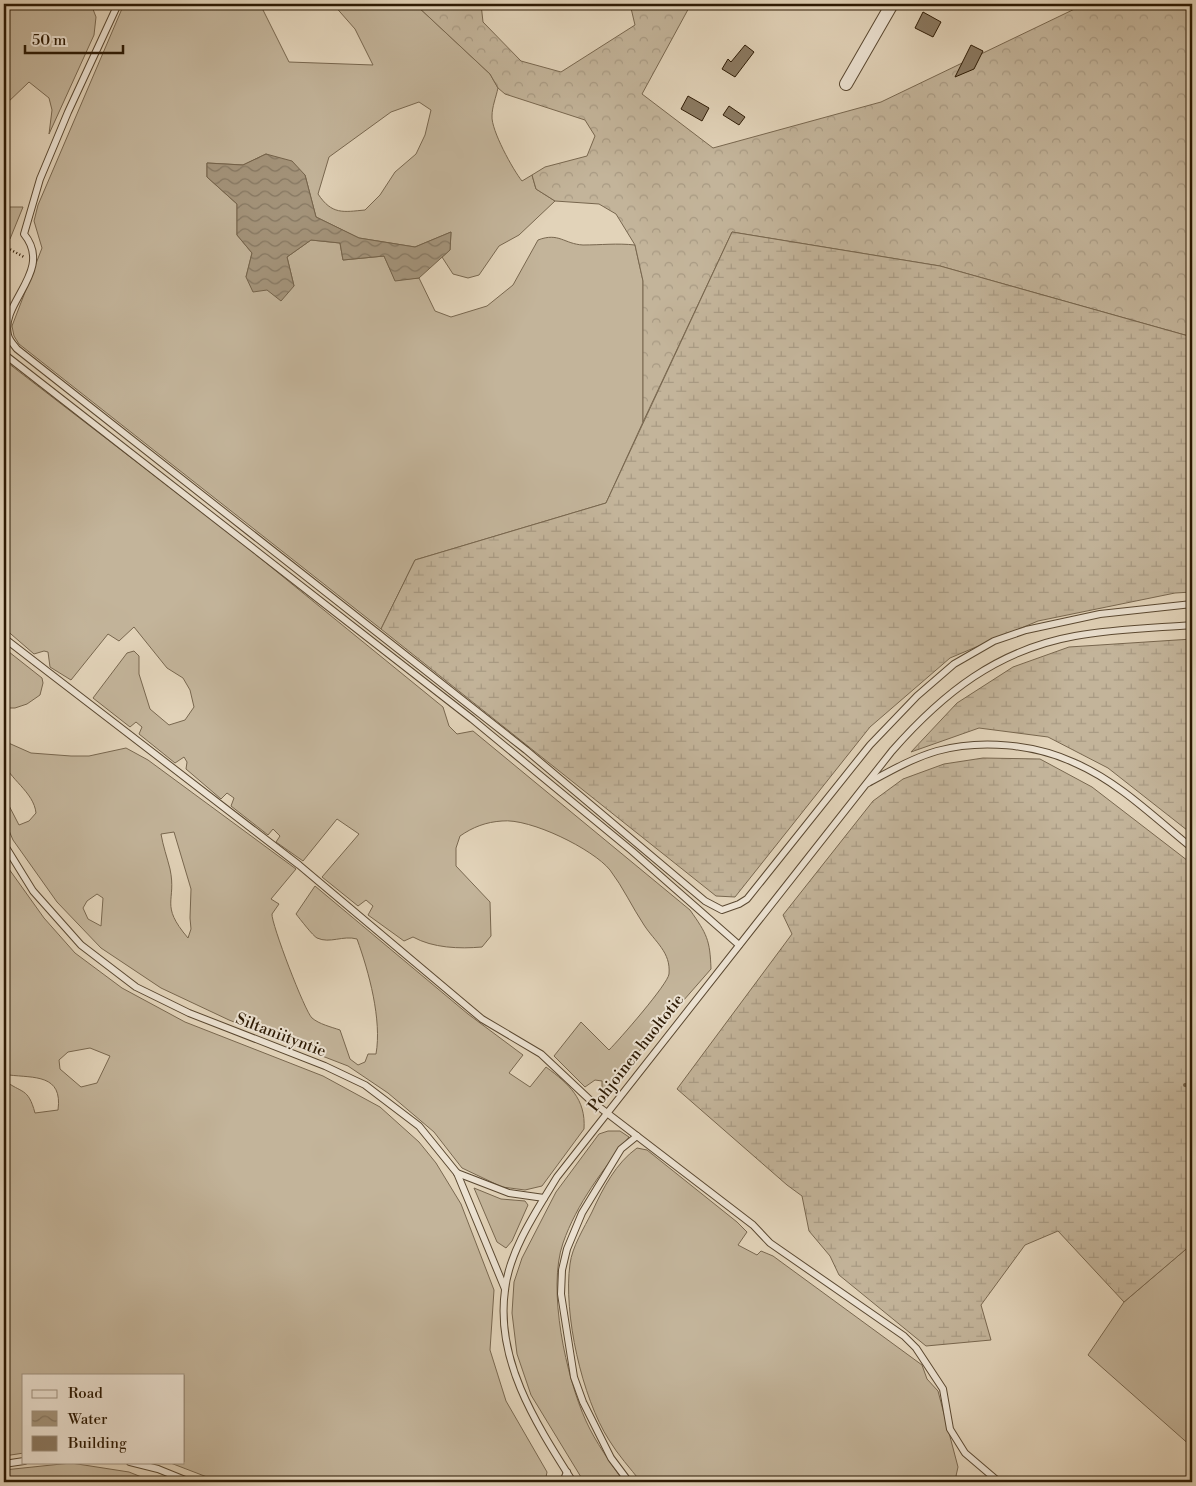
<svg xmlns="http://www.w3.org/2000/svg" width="1196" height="1486" viewBox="0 0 1196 1486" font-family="'Libre Bodoni',serif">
<defs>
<pattern id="forest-crowns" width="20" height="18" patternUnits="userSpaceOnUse" patternTransform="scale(1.25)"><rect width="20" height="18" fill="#c3b49a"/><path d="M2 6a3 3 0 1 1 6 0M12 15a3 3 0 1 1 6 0" fill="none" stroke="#a89a83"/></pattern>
<pattern id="wetland-marsh" width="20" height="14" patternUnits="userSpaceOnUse" patternTransform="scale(1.25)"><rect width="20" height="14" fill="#c3b49a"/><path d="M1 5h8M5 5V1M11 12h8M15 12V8" fill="none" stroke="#a89a83"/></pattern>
<pattern id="water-waves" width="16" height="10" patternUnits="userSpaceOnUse" patternTransform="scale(1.25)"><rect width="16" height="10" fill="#a4947b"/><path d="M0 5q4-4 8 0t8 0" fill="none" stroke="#867863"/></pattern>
</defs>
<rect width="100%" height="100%" fill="#e2d3b9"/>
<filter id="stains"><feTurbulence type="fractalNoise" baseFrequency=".004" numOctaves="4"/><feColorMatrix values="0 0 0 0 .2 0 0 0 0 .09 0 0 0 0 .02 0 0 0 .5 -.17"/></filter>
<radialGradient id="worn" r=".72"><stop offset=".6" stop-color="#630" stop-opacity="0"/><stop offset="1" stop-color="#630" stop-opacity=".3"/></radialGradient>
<g fill="#c3b49a" stroke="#78674f" fill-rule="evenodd">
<path d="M 4,4 L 91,4 L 96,17 L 94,35 L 49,134 L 52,110 L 49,98 L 29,82 L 5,105 L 4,119 Z"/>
<path d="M 124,4 L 260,4 L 289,62 L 373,65 L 355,29 L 333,4 L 415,4 L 490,74 L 498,88 C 496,97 492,107 492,116 C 491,130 513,170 522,181 L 532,175 L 536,189 L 555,201 L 519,235 L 499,246 L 479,275 L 468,278 L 453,274 L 442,257 L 450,250 L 451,232 L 415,247 L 359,238 L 316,217 L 305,175 L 266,154 L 243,165 L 207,163 L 207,177 L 237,204 L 237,235 L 252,253 L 246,277 L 294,286 L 287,257 L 311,240 L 340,243 L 343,260 L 384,256 L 395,280 L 419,278 L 435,311 L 451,317 L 487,306 L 513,285 L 538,240 C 559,232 564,244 583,245 C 601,245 617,243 635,245 L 643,281 L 643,422 L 606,503 L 415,560 L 381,629 L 19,344 L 14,336 L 12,326 L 42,248 L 34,221 L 38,205 ZM 419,102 L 431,110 L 425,135 L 416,154 L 395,172 L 380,195 L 365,210 C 343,212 332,215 318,194 L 329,157 L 391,112 Z"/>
<path d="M 4,207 L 23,207 L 10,239 L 4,240 Z"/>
<path d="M 4,360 L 233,536 L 443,707 L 449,726 L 457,734 L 473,731 L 690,910 C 707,934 710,940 711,969 L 620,1073 C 618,1086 615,1094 602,1099 L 602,1081 L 595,1080 L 585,1087 L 554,1056 L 581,1022 L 609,1050 C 619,1040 668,984 669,974 C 671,952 655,942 644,925 C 632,907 623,887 610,870 C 593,849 530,818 502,821 C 486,822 473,827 460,836 L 456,848 L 456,866 L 490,902 L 491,936 L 482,947 C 459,949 433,948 413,937 L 404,941 L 368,915 L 373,906 L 366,900 L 358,906 L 322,877 L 359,834 L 337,819 L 303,861 L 276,842 L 280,836 L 273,829 L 268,835 L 231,806 L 234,798 L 227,793 L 221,799 L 186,769 L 187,762 L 184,757 L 175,763 L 139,734 L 142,727 L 136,722 L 130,727 L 93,698 L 127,653 L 134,651 L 139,656 L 139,674 L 150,709 L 169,725 L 185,720 L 194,707 L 190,690 L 183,678 L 167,668 L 134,627 L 119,641 L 108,634 L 71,680 L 50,667 L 48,652 L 44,651 L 34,654 L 4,628 L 8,621 L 4,616 Z"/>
<path d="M 4,648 L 42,678 L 43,683 L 40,695 L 27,704 L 15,708 L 4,708 Z"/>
<path d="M 4,741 L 31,753 L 71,756 L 89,756 L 126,748 L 148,760 L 296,869 L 271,899 L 279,904 L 272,914 C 271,923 305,1012 312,1018 C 319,1024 331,1027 340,1030 L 350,1059 L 358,1065 L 365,1062 L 368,1054 L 376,1054 C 382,1020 369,972 357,939 C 343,935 330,944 317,938 C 313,936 300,919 296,914 L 315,886 L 468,1014 L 523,1055 L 509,1073 L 530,1087 L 546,1067 C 569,1084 586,1099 584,1129 L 542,1186 L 525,1190 L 502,1187 L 462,1168 L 434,1132 L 388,1093 L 348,1066 L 229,1020 L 161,988 L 101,948 L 57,902 L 13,840 L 4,819 L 4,796 L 19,825 L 29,821 L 36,813 C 34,792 8,778 4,762 C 2,756 4,748 4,741 ZM 174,832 L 191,889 L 190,918 L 191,929 L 188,938 C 159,904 177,902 170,869 C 167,857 163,846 161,834 ZM 97,894 L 103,898 L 101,926 L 88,919 L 83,908 L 87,901 Z"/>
<path d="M 4,862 L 44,918 L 75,953 L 122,988 L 185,1022 L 323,1076 L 380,1107 L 419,1142 L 436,1163 L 461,1204 L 494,1290 L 490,1350 L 506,1401 L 547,1472 L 545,1482 L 220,1482 L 168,1462 L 184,1462 L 184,1375 L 24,1375 L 24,1453 L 4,1456 L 4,1080 C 22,1094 28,1087 35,1113 L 58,1110 C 63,1074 34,1078 9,1075 L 7,1061 L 4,1058 ZM 90,1048 L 110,1056 L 97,1083 L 81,1087 L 60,1069 L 59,1060 L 68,1052 Z"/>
<path d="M 608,1131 L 620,1131 L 629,1137 C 603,1170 577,1203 563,1243 C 547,1289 566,1377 586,1421 C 596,1443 610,1462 624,1482 L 584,1482 L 531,1395 L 517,1354 L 512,1313 L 514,1282 L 522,1258 L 556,1192 L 599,1134 Z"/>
<path d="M 637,1148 L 647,1150 L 737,1222 L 747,1232 L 738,1245 L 757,1255 L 761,1251 L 773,1256 L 922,1365 L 927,1379 L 938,1391 L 958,1467 L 956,1476 L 964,1482 L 641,1482 C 630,1468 618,1455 609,1440 C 582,1398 563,1313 570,1264 C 572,1247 584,1228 592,1212 C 603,1188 616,1163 637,1148 Z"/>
<path d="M 474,1188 L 501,1199 L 525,1201 L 528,1205 L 512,1241 L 506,1248 L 497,1242 Z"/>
<path d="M 1192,1244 L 1192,1447 L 1088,1355 L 1124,1302 Z"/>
<path d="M 71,1463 L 129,1472 L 154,1482 L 4,1482 L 4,1470 Z"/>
</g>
<path fill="url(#forest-crowns)" stroke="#78674f" d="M 415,4 L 481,4 L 483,22 L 521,61 L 561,72 L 635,25 L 630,4 L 691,4 L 642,94 L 713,148 L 881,102 L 1085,4 L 1192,4 L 1192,337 L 940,266 L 732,232 L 643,422 L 643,281 L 635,245 L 616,214 L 599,204 L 555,201 L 536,189 L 532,175 L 545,167 L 587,156 L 595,136 L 585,120 L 505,94 L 498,88 L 490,74 Z"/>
<g fill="url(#wetland-marsh)" stroke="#78674f">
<path d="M 732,232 L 940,266 L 1192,337 L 1192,592 L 1175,593 L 1038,621 L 950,658 L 870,727 L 735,897 L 716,896 L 381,629 L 415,560 L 606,503 Z"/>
<path d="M 1192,639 L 1192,834 L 1108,768 L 1048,737 L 979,728 L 911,752 L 957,703 L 1013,667 L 1069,647 Z"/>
<path d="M 983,758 L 1040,759 L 1092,787 L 1192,864 L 1192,1244 L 1124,1302 L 1058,1231 L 1025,1245 L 981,1305 L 991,1340 L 926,1346 L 839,1275 L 830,1256 L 809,1231 L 802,1196 L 787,1185 L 677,1089 L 792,934 L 783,915 L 873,801 L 903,779 L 944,764 Z"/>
</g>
<path fill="url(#water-waves)" stroke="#74634b" d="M 266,154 L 292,161 L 305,175 L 316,217 L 359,238 L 415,247 L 451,232 L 450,250 L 419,278 L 395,281 L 384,256 L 343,260 L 340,243 L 311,240 L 287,257 L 294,286 L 281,301 L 267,290 L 253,292 L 246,277 L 252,253 L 237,235 L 237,204 L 207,177 L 207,163 L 243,165 Z"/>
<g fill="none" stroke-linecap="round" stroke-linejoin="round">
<path stroke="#74634b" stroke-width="4" d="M 1185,1085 L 1192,1086"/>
</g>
<g fill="#8b7a62" stroke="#2d1a04">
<path d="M 923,12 L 941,22 L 933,37 L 915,28 Z"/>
<path d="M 745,45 L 754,52 L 735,77 L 722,69 L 728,59 L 731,62 Z"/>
<path d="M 971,45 L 983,51 L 974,69 L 955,77 Z"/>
<path d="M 688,96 L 709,108 L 702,121 L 681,109 Z"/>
<path d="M 729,106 L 745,117 L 739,125 L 723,115 Z"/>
</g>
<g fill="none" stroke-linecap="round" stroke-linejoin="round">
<g stroke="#5a4831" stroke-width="8">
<g id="service">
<path d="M 118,4 L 68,112 L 40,179 L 24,234 C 54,271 0,302 8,335 C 9,340 14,345 17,349 L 526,750 L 705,901 L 722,910 L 739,904 L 747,899 L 870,745 L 917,696 L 954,664 L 994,641 L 1026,630 L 1100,614 L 1192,604"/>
<path d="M 4,354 L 472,719 L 632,851 L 739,945"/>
<path d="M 4,638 L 299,865 L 482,1019 L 541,1054 L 590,1100 L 753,1225 L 770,1243 L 904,1336 L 916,1348 L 943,1389 L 950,1429 L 965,1453 L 999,1482"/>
<path d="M 868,783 C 890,771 913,758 937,751 C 981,739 1034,744 1075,763 C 1119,782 1156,819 1192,848"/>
<path d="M 4,844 L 33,891 L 81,945 L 136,987 L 189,1013 L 325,1066 L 365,1085 L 419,1126 L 457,1173 L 505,1289"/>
<path d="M 457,1173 L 509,1193 L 544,1198"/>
<path d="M 130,1462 L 158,1469 L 190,1482"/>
<path d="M 4,1464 L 24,1461"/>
<path d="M 563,1482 L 567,1472"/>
<path d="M 573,1482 C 537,1425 495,1361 505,1290 C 509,1251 537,1210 557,1177 L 892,751 C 943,693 997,650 1075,636 C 1113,629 1153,628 1192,625"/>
<path d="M 629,1482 L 611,1458 L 583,1402 L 574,1377 L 561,1294 L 562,1270 L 567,1249 L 582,1213 L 621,1149 L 637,1136"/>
</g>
</g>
<g stroke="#5a4831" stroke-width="14">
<path id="minor" d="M 846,84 L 892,4"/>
</g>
<g stroke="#2d1a04" stroke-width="2.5" stroke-dasharray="1 2.5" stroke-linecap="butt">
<path d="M 102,4 L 105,10"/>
<path d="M 4,246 L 24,257"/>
</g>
<use href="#service" stroke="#ece2d2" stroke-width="6"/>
<use href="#minor" stroke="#ece2d2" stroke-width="12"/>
</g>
<g text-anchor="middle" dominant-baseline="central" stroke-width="4" stroke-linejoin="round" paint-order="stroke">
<g font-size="16" fill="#2d1a04" stroke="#ece2d2">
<text transform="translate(281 1035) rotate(21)">Siltaniityntie</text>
<text transform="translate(636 1053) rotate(-52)">Pohjoinen huoltotie</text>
</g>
</g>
<rect width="1196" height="1486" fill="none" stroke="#e2d3b9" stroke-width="20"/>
<rect x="5" y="5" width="1186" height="1476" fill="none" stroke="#2d1a04" stroke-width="2.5"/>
<rect x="10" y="10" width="1176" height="1466" fill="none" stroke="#2d1a04"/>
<rect x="22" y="1374" width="162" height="90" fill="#ece2d2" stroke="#a09280"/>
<rect x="32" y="1390" width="25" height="8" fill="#ece2d2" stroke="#a09280"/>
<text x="68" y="1398" font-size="15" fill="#2d1a04">Road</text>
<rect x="32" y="1411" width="25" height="15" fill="url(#water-waves)" stroke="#a09280"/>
<text x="68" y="1424" font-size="15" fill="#2d1a04">Water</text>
<rect x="32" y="1436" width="25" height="15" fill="#8b7a62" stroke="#a09280"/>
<text x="68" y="1448" font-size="15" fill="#2d1a04">Building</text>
<path d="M25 45v8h98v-8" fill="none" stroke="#2d1a04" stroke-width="2.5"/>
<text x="32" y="45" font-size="15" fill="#2d1a04" stroke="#ece2d2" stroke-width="4" paint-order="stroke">50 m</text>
<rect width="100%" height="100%" filter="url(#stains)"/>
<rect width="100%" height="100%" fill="url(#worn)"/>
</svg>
